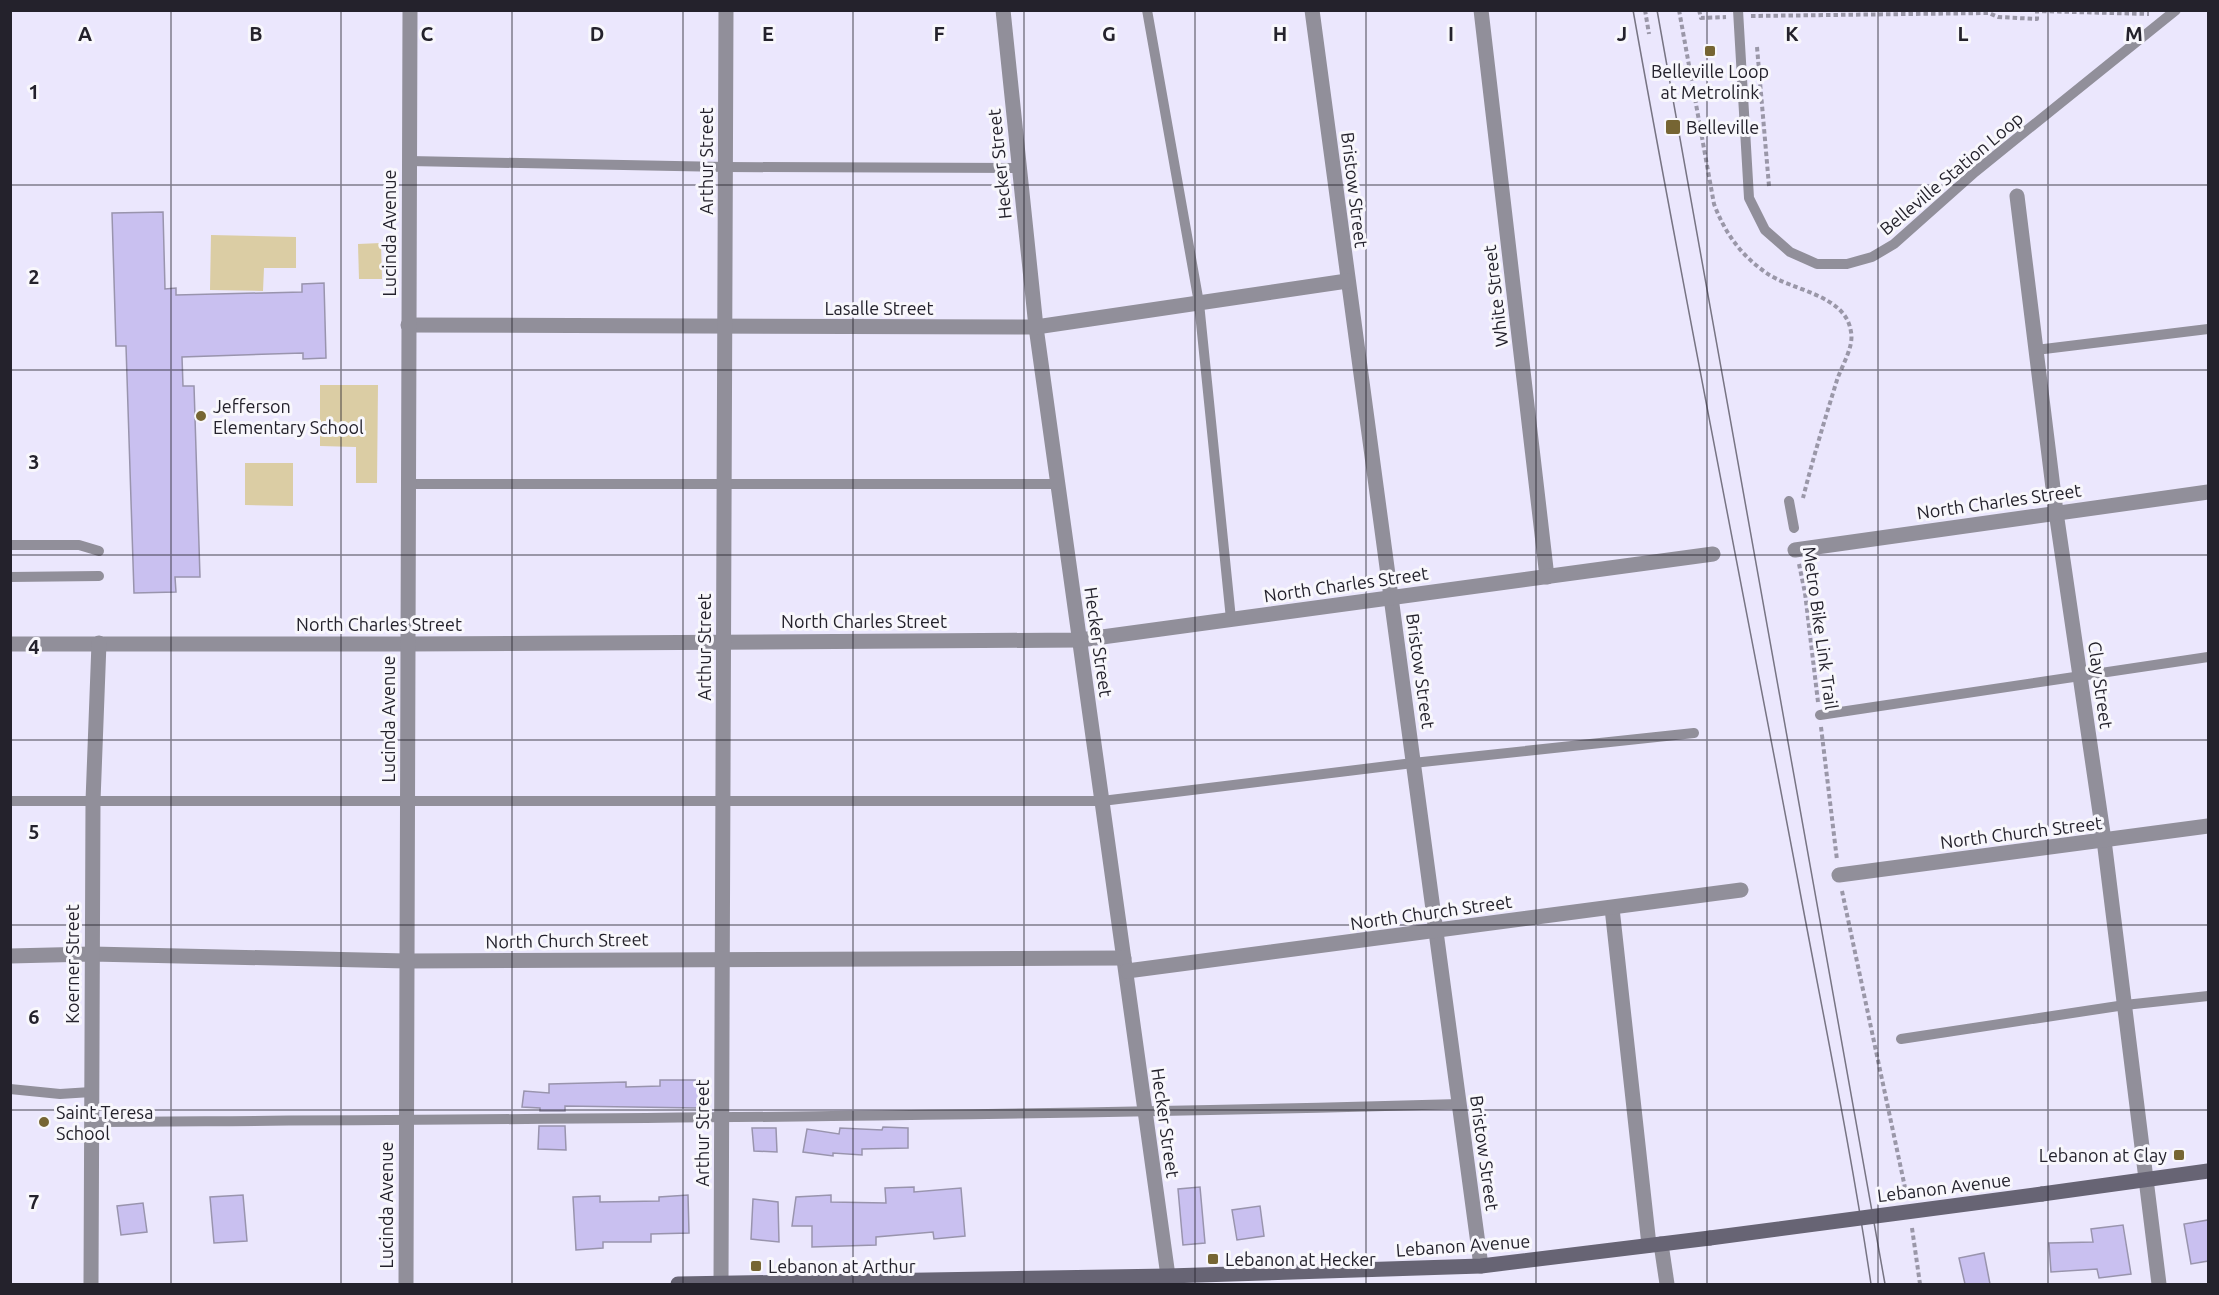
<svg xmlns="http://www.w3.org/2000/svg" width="2219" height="1295" viewBox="0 0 2219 1295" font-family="Ubuntu,sans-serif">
<rect width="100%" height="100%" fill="#ebe7fd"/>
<g fill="#dbcda4">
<path d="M 211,235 L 296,237 L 296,268 L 264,268 L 263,291 L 210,290 Z"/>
<path d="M 381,243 L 382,279 L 359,279 L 358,244 Z"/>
<path d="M 320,385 L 378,385 L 377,483 L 356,483 L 356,447 L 320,446 Z"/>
<path d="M 245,463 L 293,463 L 293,506 L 245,505 Z"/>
</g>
<g fill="#c9c0f0" stroke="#9994ad" stroke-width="1.5">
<path d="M 163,212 L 165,289 L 176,288 L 176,295 L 302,292 L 302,284 L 324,283 L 326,358 L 303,359 L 303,353 L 182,357 L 183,386 L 194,386 L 200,577 L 175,577 L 176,592 L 134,593 L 126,346 L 116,346 L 112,213 Z"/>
<path d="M 660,1080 L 699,1080 L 700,1108 L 565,1106 L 565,1111 L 540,1111 L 540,1108 L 522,1107 L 524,1091 L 549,1093 L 549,1084 L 626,1082 L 626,1087 L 660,1086 Z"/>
<path d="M 539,1126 L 565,1126 L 566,1150 L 538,1149 Z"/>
<path d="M 883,1127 L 908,1128 L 908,1148 L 862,1149 L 862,1155 L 833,1153 L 833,1156 L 803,1152 L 807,1129 L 839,1134 L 840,1128 L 882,1130 Z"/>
<path d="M 752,1128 L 776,1128 L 777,1152 L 754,1151 Z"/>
<path d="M 914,1187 L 914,1192 L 961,1188 L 965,1236 L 934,1239 L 933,1232 L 876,1237 L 876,1245 L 812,1247 L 812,1226 L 792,1226 L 796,1197 L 831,1195 L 831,1202 L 886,1203 L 885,1188 Z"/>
<path d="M 1200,1187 L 1205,1243 L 1183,1245 L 1178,1189 Z"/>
<path d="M 243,1195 L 247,1241 L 214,1243 L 210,1197 Z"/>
<path d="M 688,1195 L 689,1233 L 651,1234 L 651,1242 L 603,1242 L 603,1248 L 576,1250 L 573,1197 L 600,1196 L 600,1202 L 659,1201 L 659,1197 Z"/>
<path d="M 753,1199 L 778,1202 L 779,1242 L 751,1239 Z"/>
<path d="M 143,1203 L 147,1232 L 121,1235 L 117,1206 Z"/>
<path d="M 1260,1206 L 1264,1236 L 1237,1240 L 1232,1210 Z"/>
<path d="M 2208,1220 L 2208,1261 L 2191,1264 L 2184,1224 Z"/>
<path d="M 2123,1225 L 2131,1274 L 2099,1278 L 2097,1269 L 2051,1272 L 2049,1243 L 2093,1242 L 2091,1229 Z"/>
<path d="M 1984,1253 L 1990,1284 L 1965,1284 L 1959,1258 Z"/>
</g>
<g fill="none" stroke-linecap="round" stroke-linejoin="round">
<g stroke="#9a97a8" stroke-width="4" stroke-dasharray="4.5 3" stroke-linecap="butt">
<path d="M 1645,10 L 1649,34"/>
<path d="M 1679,10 L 1714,204 C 1725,233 1740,254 1765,272 C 1791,291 1846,294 1851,332 C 1854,347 1842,365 1837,380 C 1825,419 1813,458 1803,498"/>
<path d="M 1699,10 L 1701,18 L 1726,17"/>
<path d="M 1751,16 L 1989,13 L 1998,17 L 2037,19 L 2037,11 L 2149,14"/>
<path d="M 1757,47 L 1769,186"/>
<path d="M 1799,564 L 1805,593 L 1818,702"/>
<path d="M 1821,727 L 1837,860"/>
<path d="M 1842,891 L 1907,1197"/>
<path d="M 1912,1228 L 1920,1284"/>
</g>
<g stroke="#918f9a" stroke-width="10">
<path d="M 1147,10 L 1199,303 L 1231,619"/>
<path d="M 1738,10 L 1749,198 L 1765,230 L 1790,252 L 1817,264 L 1847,264 L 1872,257 L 1894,244 L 1975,172 L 2176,10"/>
<path d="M 409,161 L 726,167 L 1020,168"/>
<path d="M 2036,350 L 2208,329"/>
<path d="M 408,484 L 1058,484"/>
<path d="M 1789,501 L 1794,528"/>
<path d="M 10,545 L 79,545 L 99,551"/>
<path d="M 10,577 L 99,576"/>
<path d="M 1820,715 L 2208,657"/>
<path d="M 10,801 L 1102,801 L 1413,763 L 1694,733"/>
<path d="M 1901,1039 L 2125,1005 L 2208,996"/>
<path d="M 10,1089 L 60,1094 L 91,1092"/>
<path d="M 91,1122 C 547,1119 1003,1117 1459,1104"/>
</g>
<g stroke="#918f9a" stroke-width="15">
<path d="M 1003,10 L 1036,327 L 1168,1276"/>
<path d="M 1312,10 L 1481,1266"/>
<path d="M 1481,10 L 1547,577"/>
<path d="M 2017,196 L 2056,512 L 2104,840 L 2159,1284"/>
<path d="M 408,325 L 1036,327 L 1347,281"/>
<path d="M 1795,550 L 2208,492"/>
<path d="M 10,644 L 408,644 L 1080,640 L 1713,554"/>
<path d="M 1839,875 L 2208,826"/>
<path d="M 1612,908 L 1649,1245"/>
<path d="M 10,956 L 92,954 L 407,961 L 1124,958"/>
<path d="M 1127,971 L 1741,890"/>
<path d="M 1661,1244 L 1667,1284"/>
<path d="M 91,1284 L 93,801 L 99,643"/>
<path d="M 406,1284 L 410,10"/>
<path d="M 721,1284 L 726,10"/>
</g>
<g stroke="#676474" stroke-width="15">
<path d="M 2042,1194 L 2208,1171"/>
<path d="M 678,1284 L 1168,1276 L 1481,1266 L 1710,1238"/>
</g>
<g stroke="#777483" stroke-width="1.5">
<path d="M 1633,10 C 1685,301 1743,591 1798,881 C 1823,1015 1851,1149 1871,1284"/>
<path d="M 1657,10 L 1885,1284"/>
</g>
<path stroke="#676474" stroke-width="15" d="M 1710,1238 L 2042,1194"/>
</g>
<path fill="none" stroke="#24222c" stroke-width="1.5" stroke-opacity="0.55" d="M 171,10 L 171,1284M 341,10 L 341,1284M 512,10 L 512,1284M 683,10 L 683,1284M 853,10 L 853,1284M 1024,10 L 1024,1284M 1195,10 L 1195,1284M 1366,10 L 1366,1284M 1536,10 L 1536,1284M 1707,10 L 1707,1284M 1878,10 L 1878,1284M 2048,10 L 2048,1284M 10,185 L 2208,185M 10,370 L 2208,370M 10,555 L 2208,555M 10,740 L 2208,740M 10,925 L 2208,925M 10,1110 L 2208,1110"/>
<g fill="#766533" stroke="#f8f7fc" stroke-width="2">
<rect x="1704" y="45" width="12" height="12" rx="3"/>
<rect x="1665" y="119" width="16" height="16" rx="3"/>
<circle cx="201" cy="416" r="6"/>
<circle cx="44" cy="1122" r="6"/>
<rect x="2173" y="1149" width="12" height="12" rx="3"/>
<rect x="1207" y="1253" width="12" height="12" rx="3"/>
<rect x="750" y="1260" width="12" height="12" rx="3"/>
</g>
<g text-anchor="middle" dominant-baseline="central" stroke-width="6" stroke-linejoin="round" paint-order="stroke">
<g font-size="18" fill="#24222c" stroke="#f8f7fc" text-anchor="start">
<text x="1710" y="71" text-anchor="middle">Belleville Loop<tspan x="1710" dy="21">at Metrolink</tspan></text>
<text x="1686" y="127">Belleville</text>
<text x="213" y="406">Jefferson<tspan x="213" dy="21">Elementary School</tspan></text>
<text x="56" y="1112">Saint Teresa<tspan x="56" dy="21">School</tspan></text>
<text x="2167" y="1155" text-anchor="end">Lebanon at Clay</text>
<text x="1225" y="1259">Lebanon at Hecker</text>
<text x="768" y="1266">Lebanon at Arthur</text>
</g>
<g font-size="18" fill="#24222c" stroke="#f8f7fc">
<text transform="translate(706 161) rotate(-90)">Arthur Street</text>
<text transform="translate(999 164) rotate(-96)">Hecker Street</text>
<text transform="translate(1951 173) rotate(-40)">Belleville Station Loop</text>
<text transform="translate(1355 190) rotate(83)">Bristow Street</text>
<text transform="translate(389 233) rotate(-90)">Lucinda Avenue</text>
<text transform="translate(1495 296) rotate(-97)">White Street</text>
<text x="879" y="308">Lasalle Street</text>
<text transform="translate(1999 501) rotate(-8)">North Charles Street</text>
<text transform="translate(1346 584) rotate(-8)">North Charles Street</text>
<text x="864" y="621">North Charles Street</text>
<text x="379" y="624">North Charles Street</text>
<text transform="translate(1821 628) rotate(82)">Metro Bike Link Trail</text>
<text transform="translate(1099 642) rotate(82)">Hecker Street</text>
<text transform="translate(704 647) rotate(-90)">Arthur Street</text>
<text transform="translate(1421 671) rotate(82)">Bristow Street</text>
<text transform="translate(2101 685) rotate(82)">Clay Street</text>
<text transform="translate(388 719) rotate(-90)">Lucinda Avenue</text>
<text transform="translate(2021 832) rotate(-7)">North Church Street</text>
<text transform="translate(1431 912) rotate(-8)">North Church Street</text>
<text transform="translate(567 940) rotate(-1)">North Church Street</text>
<text transform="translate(72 964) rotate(-90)">Koerner Street</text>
<text transform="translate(1166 1123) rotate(82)">Hecker Street</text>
<text transform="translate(702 1133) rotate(-90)">Arthur Street</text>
<text transform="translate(1485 1153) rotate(82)">Bristow Street</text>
<text transform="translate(1944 1187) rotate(-7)">Lebanon Avenue</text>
<text transform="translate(386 1205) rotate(-90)">Lucinda Avenue</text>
<text transform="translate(1463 1245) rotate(-4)">Lebanon Avenue</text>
</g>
</g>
<g font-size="20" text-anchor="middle" font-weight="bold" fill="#24222c" stroke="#f8f7fc" stroke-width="6" stroke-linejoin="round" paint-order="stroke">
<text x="85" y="41">A</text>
<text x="256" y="41">B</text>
<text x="427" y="41">C</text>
<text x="597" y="41">D</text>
<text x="768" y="41">E</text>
<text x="939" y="41">F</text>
<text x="1109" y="41">G</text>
<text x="1280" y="41">H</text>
<text x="1451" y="41">I</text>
<text x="1622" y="41">J</text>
<text x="1792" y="41">K</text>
<text x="1963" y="41">L</text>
<text x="2134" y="41">M</text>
<text x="34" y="99">1</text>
<text x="34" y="284">2</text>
<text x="34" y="469">3</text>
<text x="34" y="654">4</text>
<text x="34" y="839">5</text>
<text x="34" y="1024">6</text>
<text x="34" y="1209">7</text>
</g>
<rect width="2219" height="1295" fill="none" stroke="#24222c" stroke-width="24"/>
</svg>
